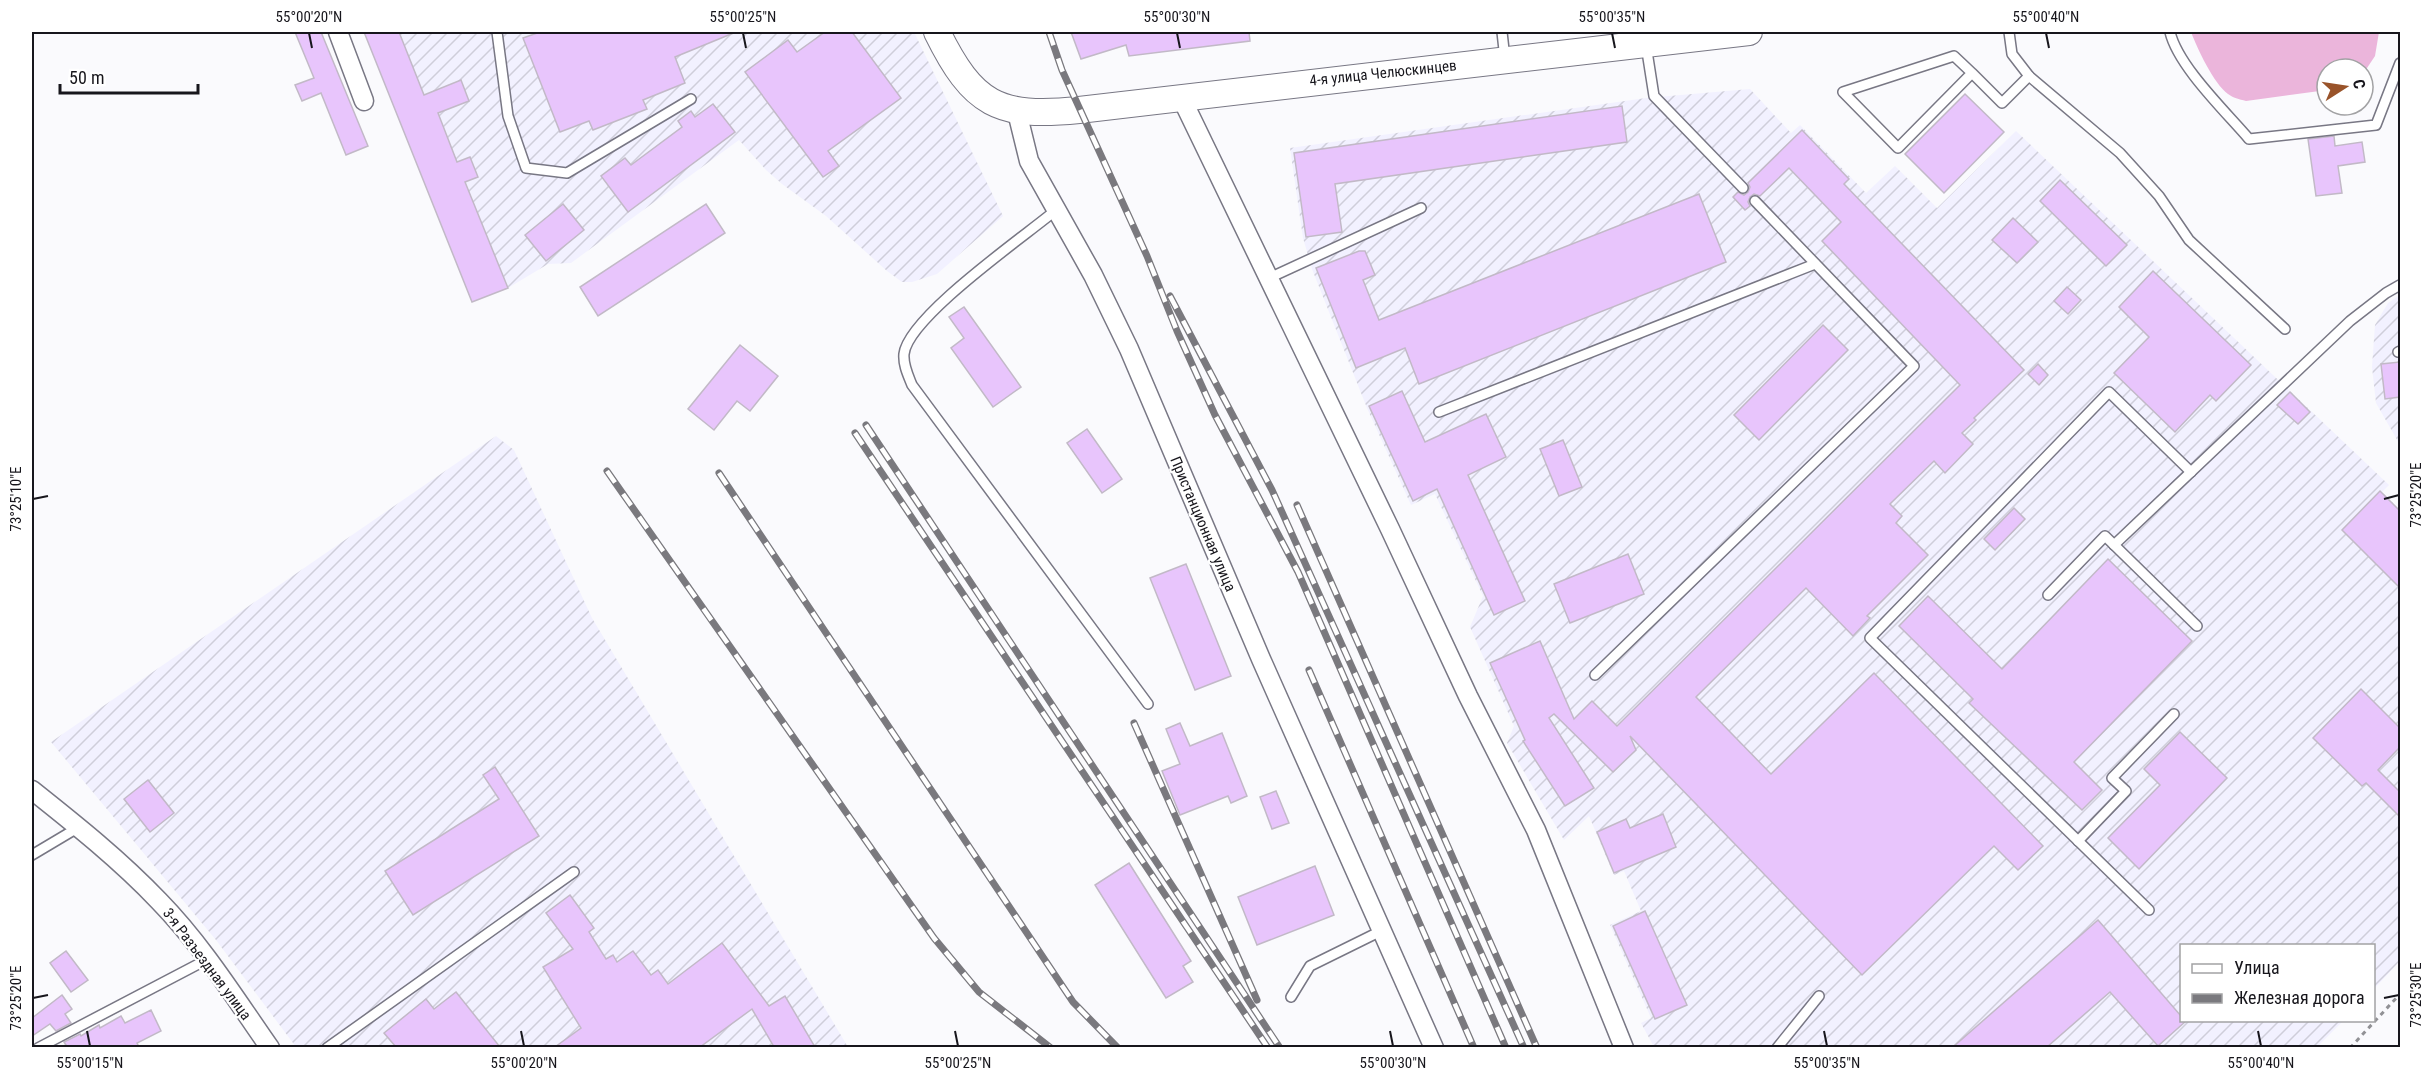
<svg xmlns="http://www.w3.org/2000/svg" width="2432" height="1079" viewBox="0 0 2432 1079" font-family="'Roboto Condensed',sans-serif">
<defs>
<pattern id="industrial-furrows" width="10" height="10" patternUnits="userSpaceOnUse" patternTransform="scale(1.5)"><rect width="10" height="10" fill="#f2f1ff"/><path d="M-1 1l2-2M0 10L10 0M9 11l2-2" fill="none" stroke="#cfceda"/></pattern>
</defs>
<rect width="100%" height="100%" fill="#fafafd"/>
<g fill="url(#industrial-furrows)">
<path d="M 364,32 L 914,32 L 1003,216 L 937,274 L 912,282 L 902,282 L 887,271 L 826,216 L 782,184 L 766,170 L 739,140 L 571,263 L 548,264 L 508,288 L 472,302 Z"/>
<path d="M 1750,89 L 1791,133 L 1800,125 L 1866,193 L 1895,166 L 1937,208 L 2016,131 L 2389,485 L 2382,492 L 2400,510 L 2400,961 L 2374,989 L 2374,946 L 2182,946 L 2182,1020 L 2343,1021 L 2317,1047 L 1654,1047 L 1641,1023 L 1651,1018 L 1610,925 L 1641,911 L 1624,871 L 1614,875 L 1589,816 L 1564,840 L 1507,743 L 1514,726 L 1470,627 L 1483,596 L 1435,494 L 1411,505 L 1367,408 L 1312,269 L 1303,238 L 1290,148 L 1646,98 Z"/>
<path d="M 2400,295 L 2400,445 L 2376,403 L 2372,367 L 2375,325 L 2388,303 Z"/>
<path d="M 496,436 L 514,450 L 592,618 L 848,1047 L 296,1047 L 216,940 L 51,742 Z"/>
</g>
<path fill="#ebb5db" d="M 2191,32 L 2379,32 L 2375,56 L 2363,74 L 2363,69 L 2327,69 L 2327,90 L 2246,101 C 2239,99 2233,98 2228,94 C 2214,84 2197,48 2191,32 Z"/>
<g fill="#e8c5fc" stroke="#c2b9c7" stroke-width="1.5">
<path d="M 295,32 L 321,32 L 368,146 L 346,155 L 321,93 L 302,101 L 295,85 L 314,78 Z"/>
<path d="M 364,32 L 399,32 L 424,95 L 461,80 L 469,101 L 438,113 L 457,162 L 470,157 L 478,177 L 465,182 L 508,288 L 472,302 Z"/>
<path d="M 540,32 L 736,32 L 675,57 L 685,83 L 643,100 L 647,109 L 593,130 L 589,121 L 560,132 L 523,38 Z"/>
<path d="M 825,32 L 852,32 L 901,98 L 828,151 L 839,166 L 823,177 L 745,72 L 788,40 L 797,52 Z"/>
<path d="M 1071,32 L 1249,32 L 1250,41 L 1129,56 L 1126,45 L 1081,59 Z"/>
<path d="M 1965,94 L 2004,132 L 1944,193 L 1905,154 Z"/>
<path d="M 713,104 L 735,132 L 628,212 L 601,176 L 625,158 L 631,165 L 682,127 L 678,121 L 691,111 L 695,117 Z"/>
<path d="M 1622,106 L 1627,142 L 1335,184 L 1342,232 L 1306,237 L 1294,153 Z"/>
<path d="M 1802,130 L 1849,179 L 1844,184 L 2024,370 L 1974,418 L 1976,420 L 1962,433 L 1973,444 L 1945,473 L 1934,461 L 1890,504 L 1902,516 L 1896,523 L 1928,555 L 1867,616 L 1870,618 L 1853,636 L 1806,588 L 1696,697 L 1771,774 L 1874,673 L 2043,846 L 2018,870 L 1994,846 L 1862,975 L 1630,736 L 1636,750 L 1613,772 L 1554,714 L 1549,718 L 1594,788 L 1565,806 L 1523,741 L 1525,740 L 1490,663 L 1540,641 L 1574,719 L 1592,701 L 1617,726 L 1960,385 L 1822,241 L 1841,222 L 1789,168 L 1760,196 L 1754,194 L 1750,197 L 1748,202 L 1750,206 L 1745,210 L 1733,197 L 1738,192 L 1744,195 L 1748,192 L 1750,187 L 1748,183 Z"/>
<path d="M 2334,136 L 2335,146 L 2362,142 L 2365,162 L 2338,166 L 2342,193 L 2316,196 L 2308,139 Z"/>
<path d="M 2060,180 L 2127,245 L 2106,266 L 2040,201 Z"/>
<path d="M 1699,194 L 1726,262 L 1419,384 L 1405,348 L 1356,368 L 1316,268 L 1359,251 L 1365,251 L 1375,275 L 1363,280 L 1379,320 Z"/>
<path d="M 563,204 L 584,230 L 546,261 L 525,235 Z"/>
<path d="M 706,204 L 725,233 L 598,316 L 580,287 Z"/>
<path d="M 2013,218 L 2038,242 L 2017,263 L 1992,240 Z"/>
<path d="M 2153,271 L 2251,365 L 2216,401 L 2210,395 L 2175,432 L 2114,373 L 2149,337 L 2119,307 Z"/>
<path d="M 2067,287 L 2081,300 L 2068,314 L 2054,301 Z"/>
<path d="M 964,307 L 1021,387 L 993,407 L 951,348 L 964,338 L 949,317 Z"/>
<path d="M 1823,325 L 1848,350 L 1759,440 L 1734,415 Z"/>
<path d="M 740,345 L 778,376 L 750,411 L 737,401 L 714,430 L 688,409 Z"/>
<path d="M 2400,362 L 2400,397 L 2385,399 L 2381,364 Z"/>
<path d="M 2038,364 L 2048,375 L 2039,385 L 2028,374 Z"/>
<path d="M 1402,391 L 1425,442 L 1486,414 L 1506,457 L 1468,475 L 1525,601 L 1494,615 L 1437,489 L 1413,501 L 1369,406 Z"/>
<path d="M 2290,392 L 2310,412 L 2298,424 L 2277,405 Z"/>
<path d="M 1087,429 L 1122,479 L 1102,493 L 1067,443 Z"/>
<path d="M 1563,440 L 1582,487 L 1559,496 L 1540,449 Z"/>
<path d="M 2380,491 L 2400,511 L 2400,588 L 2342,530 Z"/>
<path d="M 2014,508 L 2025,519 L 1995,550 L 1984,539 Z"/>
<path d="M 1628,554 L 1644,594 L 1570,623 L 1554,584 Z"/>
<path d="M 2108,559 L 2192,641 L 2074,762 L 2102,790 L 2082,810 L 1969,703 L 1973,699 L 1899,626 L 1928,596 L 2002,669 Z"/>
<path d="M 1186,564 L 1231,676 L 1195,690 L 1150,578 Z"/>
<path d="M 2361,689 L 2400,728 L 2400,747 L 2378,770 L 2400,792 L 2400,817 L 2366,783 L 2362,786 L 2313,738 Z"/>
<path d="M 1180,723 L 1190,746 L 1222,733 L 1247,796 L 1231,803 L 1228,796 L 1180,815 L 1162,771 L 1180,764 L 1166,729 Z"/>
<path d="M 2180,732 L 2227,778 L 2139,869 L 2108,838 L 2160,785 L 2144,769 Z"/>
<path d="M 495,767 L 539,836 L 413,915 L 385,871 L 499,799 L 483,775 Z"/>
<path d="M 148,780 L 174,813 L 150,832 L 124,799 Z"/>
<path d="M 1276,791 L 1289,823 L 1272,829 L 1260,797 Z"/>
<path d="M 1663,814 L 1676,847 L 1614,873 L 1597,832 L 1626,819 L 1630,828 Z"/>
<path d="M 1129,863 L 1191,961 L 1183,966 L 1193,982 L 1166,998 L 1095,885 Z"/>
<path d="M 1315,866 L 1334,915 L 1257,945 L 1238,897 Z"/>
<path d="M 570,895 L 594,928 L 589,932 L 606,959 L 613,955 L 617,962 L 633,951 L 651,975 L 658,970 L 668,984 L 722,943 L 769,1006 L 785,996 L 815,1047 L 774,1047 L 752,1009 L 700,1047 L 555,1047 L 581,1028 L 543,967 L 573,949 L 546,913 Z"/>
<path d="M 1645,911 L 1687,1005 L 1655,1019 L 1613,926 Z"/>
<path d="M 2098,920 L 2181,1016 L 2181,1020 L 2186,1021 L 2158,1046 L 2110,992 L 2047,1047 L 1953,1047 Z"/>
<path d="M 66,951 L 88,980 L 71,992 L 50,963 Z"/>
<path d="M 456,992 L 500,1047 L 396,1047 L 384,1033 L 426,999 L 434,1009 Z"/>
<path d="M 62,995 L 72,1009 L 65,1014 L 71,1023 L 56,1031 L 50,1024 L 32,1036 L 32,1018 Z"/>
<path d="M 151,1010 L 161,1031 L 137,1043 L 139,1047 L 62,1047 L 66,1045 L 64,1042 L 80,1034 L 81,1036 L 99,1025 L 100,1028 L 121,1016 L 125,1023 Z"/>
</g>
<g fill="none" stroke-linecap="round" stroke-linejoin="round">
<g stroke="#787784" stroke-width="12">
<g id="service">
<path d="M 497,32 L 508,116 L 526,168 L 567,173 L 691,99"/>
<path d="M 1502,32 L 1505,59"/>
<path d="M 2009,32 L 2012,54 L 2029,76 L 2120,153 L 2159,196 L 2189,240 L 2285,329"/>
<path d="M 2170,32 C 2178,66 2225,111 2249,139 L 2376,125 L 2400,63"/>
<path d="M 1646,45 L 1654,96 L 1743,188"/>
<path d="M 1972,73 L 1954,56 L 1843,92 L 1898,148 L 1972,73 L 2002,103 L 2029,76"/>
<path d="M 1056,210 C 1025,236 908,317 904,354 C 903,365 908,375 912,385 L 1148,704"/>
<path d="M 1267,279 L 1421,208"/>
<path d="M 2398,352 L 2400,351"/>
<path d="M 1439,412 L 1815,264"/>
<path d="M 2114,545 L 2350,321 L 2386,293 L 2400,285"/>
<path d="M 2048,595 L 2105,536 L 2197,626"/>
<path d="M 1595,675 L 1914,366 L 1755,201"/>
<path d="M 2078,841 L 2126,791 L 2112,778 L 2174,714"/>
<path d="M 32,855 L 79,827"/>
<path d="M 2149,910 L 1870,638 L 2109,392 L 2191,472"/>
<path d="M 1291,997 L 1310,966 L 1383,930"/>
<path d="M 38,1048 L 208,959"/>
<path d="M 327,1048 L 574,872"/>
<path d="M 1777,1048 L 1819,996"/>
</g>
</g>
<g stroke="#787784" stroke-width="21">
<g id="minor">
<path d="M 338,32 L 364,101"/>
<path d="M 1181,97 L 1390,529 L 1468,696 L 1536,830 L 1624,1048"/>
<path d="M 1017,112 L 1029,161 L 1093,275 L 1129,349 L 1261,659 L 1434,1048"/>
<path d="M 32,790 C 76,825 120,860 159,901 C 202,945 235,998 270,1048"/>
</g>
</g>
<g stroke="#787784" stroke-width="28">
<path id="secondary" d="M 937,32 C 973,105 998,118 1079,110 L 1749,32"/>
</g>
<path stroke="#919195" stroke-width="3" stroke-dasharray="4.5 4.5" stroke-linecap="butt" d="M 2350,1048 L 2400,994"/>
<use href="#service" stroke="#fff" stroke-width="9"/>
<use href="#minor" stroke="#fff" stroke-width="18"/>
<use href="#secondary" stroke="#fff" stroke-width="26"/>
<g stroke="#7a797e" stroke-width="7">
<g id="rail">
<path d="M 1049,32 L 1062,70 L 1147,256 L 1177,331 L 1215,415 L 1298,572 L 1506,1048"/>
<path d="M 1170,296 L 1272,490 L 1524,1048"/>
<path d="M 866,425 L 1280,1048"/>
<path d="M 855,433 L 1268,1048"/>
<path d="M 607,471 L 934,938 L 979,992 L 1051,1048"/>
<path d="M 719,473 L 1073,1002 L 1118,1048"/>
<path d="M 1297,505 L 1537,1048"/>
<path d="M 1309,670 L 1474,1048"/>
<path d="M 1134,723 L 1257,1000"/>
</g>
</g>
<use href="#rail" stroke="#fff" stroke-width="4.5" stroke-dasharray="14" stroke-linecap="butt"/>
</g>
<path fill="none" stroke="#17161c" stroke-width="2" d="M 309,33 L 312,48M 743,33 L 746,48M 1177,33 L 1180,48M 1612,33 L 1615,48M 2046,33 L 2049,48M 33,499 L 48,496M 2384,499 L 2399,495M 33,998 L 48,995M 2384,998 L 2399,995M 87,1031 L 90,1046M 521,1031 L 524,1046M 955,1031 L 958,1046M 1390,1031 L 1393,1046M 1824,1031 L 1827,1046M 2258,1031 L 2261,1046"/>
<g text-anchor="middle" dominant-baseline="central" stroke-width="4.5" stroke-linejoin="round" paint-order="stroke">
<g font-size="15" fill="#17161c" stroke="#fff">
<text transform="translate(1383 73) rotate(-6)">4-я улица Челюскинцев</text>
<text transform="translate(1203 524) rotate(67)">Пристанционная улица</text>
<text transform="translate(207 964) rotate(53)">3-я Разъездная улица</text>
</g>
</g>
<rect width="2432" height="1079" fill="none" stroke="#ffffff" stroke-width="66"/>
<rect x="2180" y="944" width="195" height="78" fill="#ffffff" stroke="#a2a2a4" stroke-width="1.5"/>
<rect x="2192" y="964" width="30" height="9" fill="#ffffff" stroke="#a2a2a4" stroke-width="1.5"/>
<text x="2234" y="974" font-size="18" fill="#17161c">Улица</text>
<rect x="2192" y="994" width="30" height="9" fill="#7a797e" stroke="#a2a2a4" stroke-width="1.5"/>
<text x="2234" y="1004" font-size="18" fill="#17161c">Железная дорога</text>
<g transform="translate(2345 87) rotate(78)"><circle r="28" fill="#ffffff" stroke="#a2a2a4" stroke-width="1.5"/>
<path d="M0-4.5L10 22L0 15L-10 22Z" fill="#99532a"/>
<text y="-9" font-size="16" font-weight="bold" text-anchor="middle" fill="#17161c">С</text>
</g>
<path d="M60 84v9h138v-9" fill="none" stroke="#17161c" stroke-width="3"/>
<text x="69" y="84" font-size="18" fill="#17161c" stroke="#ffffff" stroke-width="4.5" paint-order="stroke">50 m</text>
<rect x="33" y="33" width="2366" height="1013" fill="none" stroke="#17161c" stroke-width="2"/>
<g font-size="15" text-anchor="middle" fill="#17161c">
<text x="309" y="22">55°00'20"N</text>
<text x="743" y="22">55°00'25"N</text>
<text x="1177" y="22">55°00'30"N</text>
<text x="1612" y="22">55°00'35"N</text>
<text x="2046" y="22">55°00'40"N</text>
<text transform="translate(2416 495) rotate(-90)" y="5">73°25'20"E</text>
<text transform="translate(16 499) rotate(-90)" y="5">73°25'10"E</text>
<text transform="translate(2416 995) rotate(-90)" y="5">73°25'30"E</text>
<text transform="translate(16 998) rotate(-90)" y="5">73°25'20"E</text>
<text x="90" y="1068">55°00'15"N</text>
<text x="524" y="1068">55°00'20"N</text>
<text x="958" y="1068">55°00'25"N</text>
<text x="1393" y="1068">55°00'30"N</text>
<text x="1827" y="1068">55°00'35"N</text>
<text x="2261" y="1068">55°00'40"N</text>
</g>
</svg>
